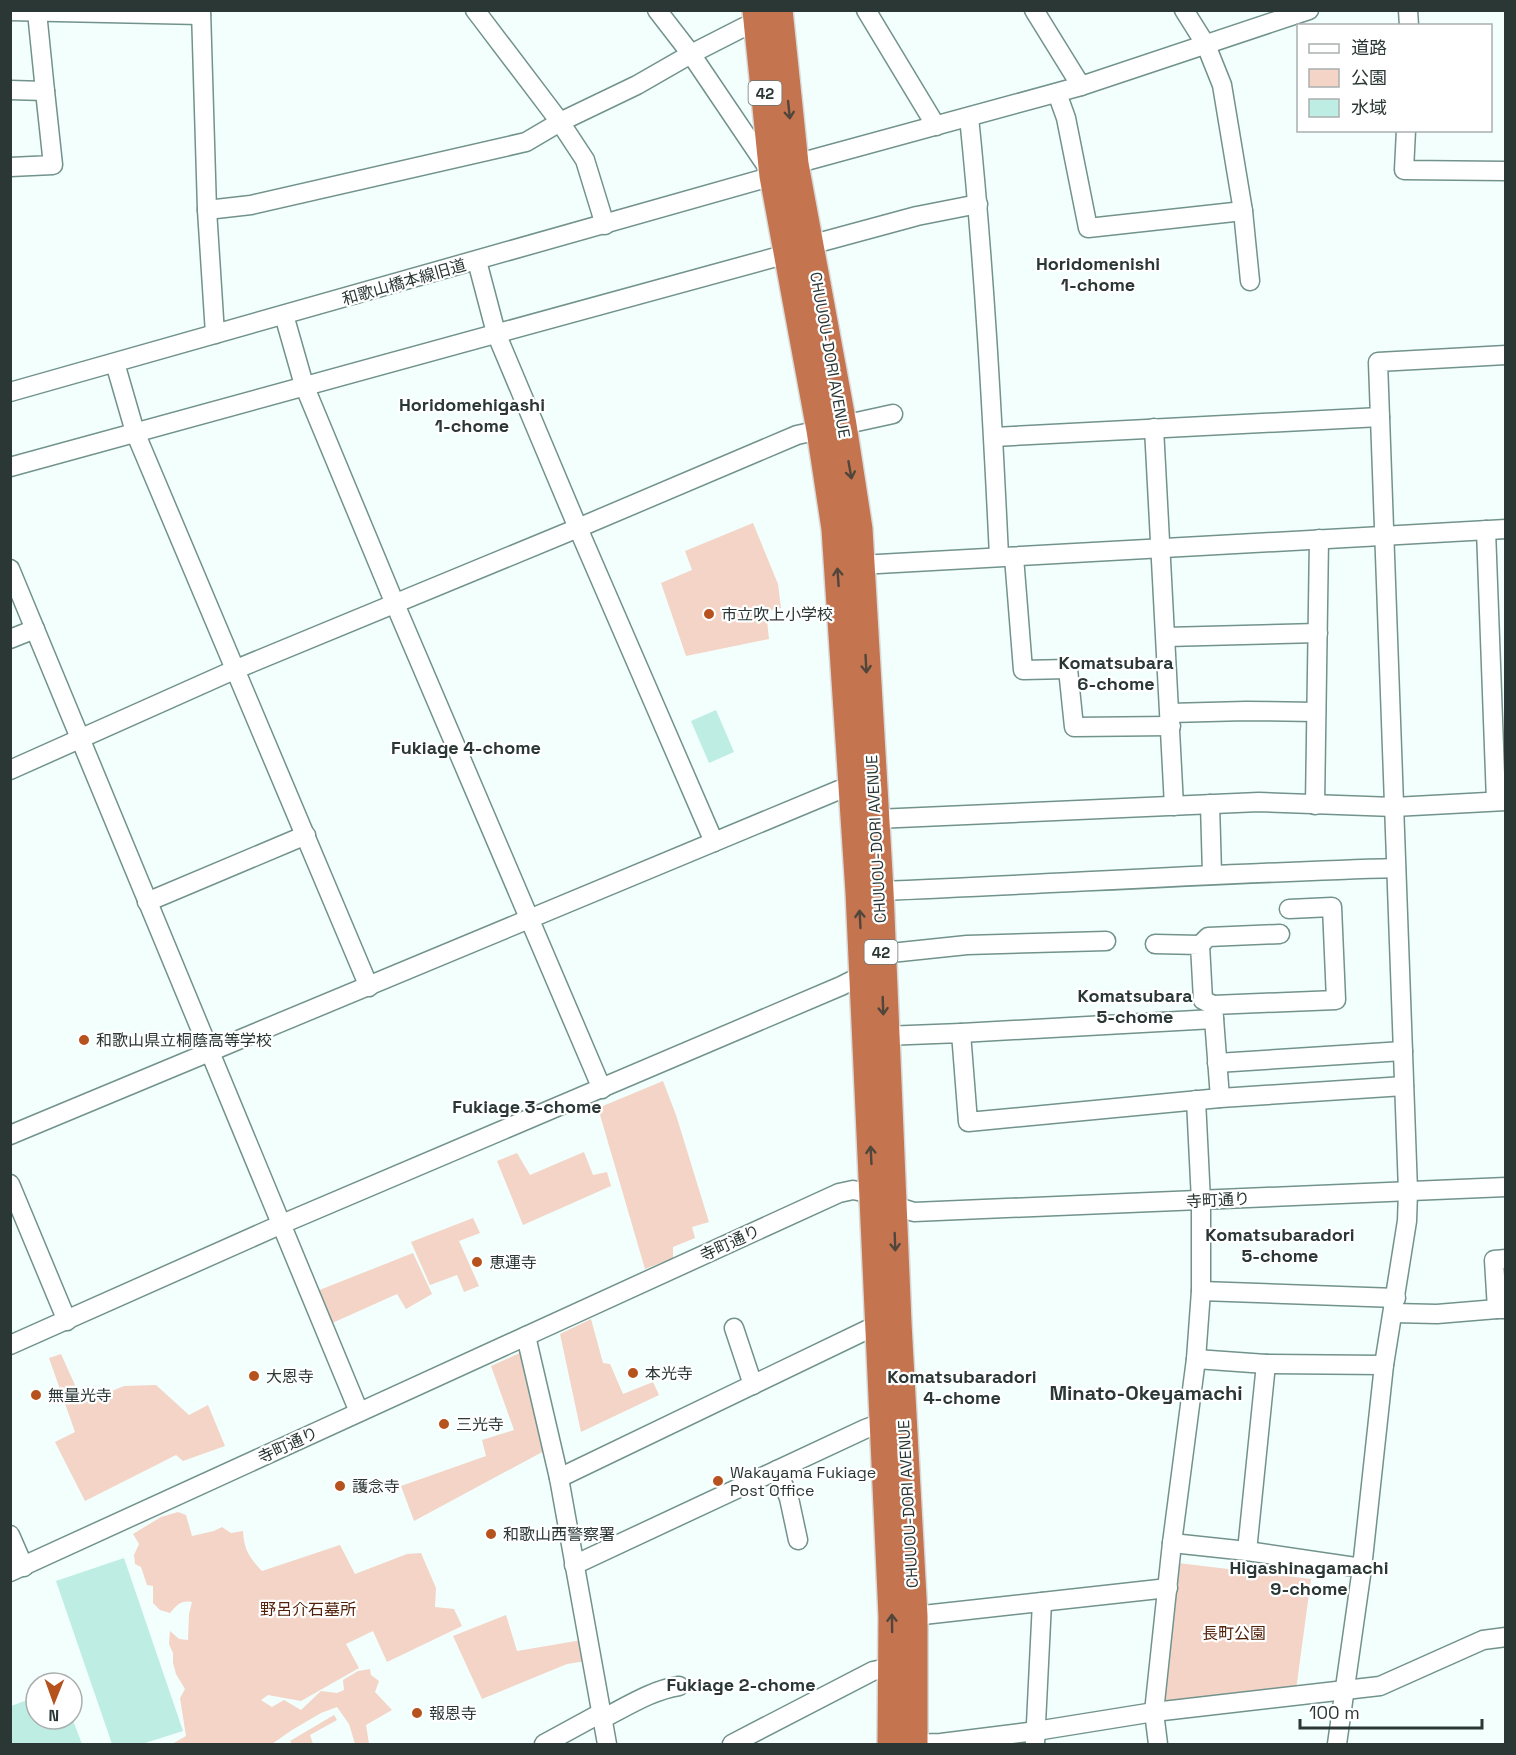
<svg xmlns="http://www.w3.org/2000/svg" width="1516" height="1755" viewBox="0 0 1516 1755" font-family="'Space Grotesk','Noto Sans JP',sans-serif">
<rect width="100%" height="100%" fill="#f2fffc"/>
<g fill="#f3d4c7">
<path d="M 753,523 L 778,584 L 781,608 L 766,611 L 769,639 L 686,656 L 661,583 L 692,570 L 685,551 Z"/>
<path d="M 663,1081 L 676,1115 L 709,1222 L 692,1227 L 695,1238 L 673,1247 L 673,1258 L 645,1269 L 598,1108 Z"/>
<path d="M 584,1152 L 593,1175 L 607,1172 L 611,1186 L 523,1225 L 497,1161 L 517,1153 L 530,1175 Z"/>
<path d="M 473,1218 L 480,1233 L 459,1241 L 479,1286 L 464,1292 L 457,1275 L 430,1285 L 411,1242 Z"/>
<path d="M 413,1253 L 432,1294 L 406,1309 L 397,1294 L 330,1324 L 317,1291 Z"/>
<path d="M 591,1319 L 603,1363 L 610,1364 L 623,1394 L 653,1382 L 659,1395 L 581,1432 L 560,1334 Z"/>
<path d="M 522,1352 L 546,1450 L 414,1521 L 401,1486 L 486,1456 L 482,1440 L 514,1430 L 491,1366 Z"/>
<path d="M 61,1354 L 83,1403 L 124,1386 L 156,1385 L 189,1415 L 208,1405 L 225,1446 L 183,1461 L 176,1455 L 85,1501 L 55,1442 L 75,1432 L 49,1358 Z"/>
<path d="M 178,1512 L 186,1515 L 192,1536 L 214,1531 L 222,1527 L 231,1533 L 243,1531 C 244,1550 249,1557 262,1571 L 340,1545 L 355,1574 L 407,1554 L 421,1553 L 436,1588 L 435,1607 L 454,1609 L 462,1626 L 387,1662 L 373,1631 L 346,1644 L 359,1668 L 301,1701 L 268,1695 L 261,1700 L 272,1707 L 284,1700 L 301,1710 L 321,1691 L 337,1693 L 344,1690 L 343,1680 L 358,1671 L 370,1669 L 371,1675 L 379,1681 L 375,1692 L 392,1710 L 366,1725 L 369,1744 L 355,1744 L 349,1724 L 337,1707 L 321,1713 L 292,1730 L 272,1744 L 172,1744 L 186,1736 L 180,1698 L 185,1689 L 176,1674 L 173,1663 L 173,1653 L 169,1644 L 170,1631 L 179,1639 L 188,1640 L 189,1614 L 192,1602 C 181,1600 177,1605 170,1613 L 160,1610 L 153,1603 L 153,1586 L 147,1585 L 141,1567 L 135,1564 L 134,1555 L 139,1544 L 133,1534 L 161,1517 Z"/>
<path d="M 1178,1563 L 1311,1579 L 1296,1690 L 1163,1704 Z"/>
<path d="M 506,1615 L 517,1651 L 582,1640 L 586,1661 L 567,1664 L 482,1699 L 453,1636 Z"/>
<path d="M 334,1715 L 337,1720 L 310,1735 L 313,1744 L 292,1744 L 290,1741 Z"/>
</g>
<g fill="#beede4">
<path d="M 716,710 L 734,752 L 709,763 L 691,721 Z"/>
<path d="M 124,1558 L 183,1731 L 142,1744 L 112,1744 L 56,1581 Z"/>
<path d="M 36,1697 L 36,1719 L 72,1718 L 82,1744 L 11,1744 L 11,1706 Z"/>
</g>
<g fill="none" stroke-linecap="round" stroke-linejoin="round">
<g stroke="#72928c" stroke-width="21">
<g id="minor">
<path d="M 201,10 L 207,210 L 215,334"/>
<path d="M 475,10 L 560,122 L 585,160 L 605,225"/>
<path d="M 657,10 L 691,54 L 770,171"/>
<path d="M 866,10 L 936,126"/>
<path d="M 1034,10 L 1081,86"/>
<path d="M 1184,10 L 1206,45 L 1222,85 L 1243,211 L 1250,281"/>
<path d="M 1408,10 L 1409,26"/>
<path d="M 10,11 L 201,15"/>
<path d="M 10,90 L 45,91 L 37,12"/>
<path d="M 1057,93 L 1066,118 L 1088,228 L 1243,211"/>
<path d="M 969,117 C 984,263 992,410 999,556"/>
<path d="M 1406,130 L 1404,170 L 1506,171"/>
<path d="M 10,167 L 53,165 L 45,91"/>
<path d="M 207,210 L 251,205 L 526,142 L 560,122 L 637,85 L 691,54 L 744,27 L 758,29"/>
<path d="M 810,245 L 917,216 L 978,204"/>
<path d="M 477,261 L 496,333 L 578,528 L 714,842"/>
<path d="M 284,315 L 304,385 L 395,604 L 602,1089"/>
<path d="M 115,363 L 135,432 L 369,987"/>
<path d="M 10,392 L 773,176 L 795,164 L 1081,86 L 1309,10"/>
<path d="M 1154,428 L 1174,806"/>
<path d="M 994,437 L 1380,417"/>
<path d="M 10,467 L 787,254"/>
<path d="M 1486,530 L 1496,801"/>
<path d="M 1014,557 L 1023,670 L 1068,669 L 1074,727 L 1171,726"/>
<path d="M 860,565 L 1506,529"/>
<path d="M 10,569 L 359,1412"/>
<path d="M 1166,637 L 1318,633"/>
<path d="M 10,639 L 35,629"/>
<path d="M 1170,713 L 1246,711 L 1316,712"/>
<path d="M 10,770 L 234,670 L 578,528 L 797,435 L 893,414"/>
<path d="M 1210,804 L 1212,874"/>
<path d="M 1315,805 L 1319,539"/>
<path d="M 880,891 C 1052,884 1224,873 1396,868"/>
<path d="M 147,902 L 306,835"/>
<path d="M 1155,944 L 1200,945 L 1203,1000 L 1213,1005"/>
<path d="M 1200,945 L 1208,937 L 1280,934"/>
<path d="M 961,1033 L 1214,1019"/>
<path d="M 884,1036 L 961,1033 L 968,1122 L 1220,1098 L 1404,1086"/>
<path d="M 1217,1063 L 1403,1051"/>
<path d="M 1220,1098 L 1213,1005 L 1336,1000 L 1332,907 L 1289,909"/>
<path d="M 10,1135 L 839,790 L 851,790 L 876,819 L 1259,802 L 1394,807 L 1506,801"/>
<path d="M 10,1184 L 67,1321"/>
<path d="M 1506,1259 L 1494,1260 L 1497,1309 L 1506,1309"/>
<path d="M 1201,1291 L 1396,1298"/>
<path d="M 1393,1313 L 1437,1314 L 1497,1309"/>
<path d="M 734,1328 L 753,1385"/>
<path d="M 526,1336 L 559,1478 L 607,1744"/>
<path d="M 10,1345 L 282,1224 L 841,986 L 863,975 L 881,954 L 967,945 L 1106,941"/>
<path d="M 1196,1359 L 1266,1364 L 1384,1365"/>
<path d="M 777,1470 L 789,1498 L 798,1540"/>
<path d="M 559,1478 L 879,1324 L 887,1323"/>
<path d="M 10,1535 L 24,1567"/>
<path d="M 1172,1543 L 1247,1551 L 1362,1568"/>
<path d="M 1247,1551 L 1266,1364"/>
<path d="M 574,1565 L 865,1429 L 873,1426 L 892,1426"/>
<path d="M 10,1572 L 839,1193 L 853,1190 L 863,1192 L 873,1199 L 914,1212 L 1506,1187"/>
<path d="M 914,1616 L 1168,1588"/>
<path d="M 602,1719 C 626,1707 652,1690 679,1686"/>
<path d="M 544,1744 L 601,1713"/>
<path d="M 732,1744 L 873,1671 L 892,1667"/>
<path d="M 905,1744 L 941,1743 L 1036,1731 L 1154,1712 L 1380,1686 L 1483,1640 L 1506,1637"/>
<path d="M 1035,1744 L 1042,1602"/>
<path d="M 1158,1744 L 1154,1712 L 1172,1543 L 1196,1359 L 1201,1291 L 1201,1201 L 1196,1100"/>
<path d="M 1337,1744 L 1362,1568 L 1384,1365 L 1407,1221 L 1408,1191 L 1378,362 L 1506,355"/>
</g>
</g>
<g stroke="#d9dbda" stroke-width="30">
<g id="highway">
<path d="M 756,10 L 773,176 L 820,430 L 835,529 L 859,892 L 873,1199 L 892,1617 L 891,1744"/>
<path d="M 779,10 L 795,164 L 843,425 L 859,529 L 880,891 L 898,1323 L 914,1616 L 914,1744"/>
</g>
</g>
<use href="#minor" stroke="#fff" stroke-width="18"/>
<use href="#highway" stroke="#c57450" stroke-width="27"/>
</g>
<defs><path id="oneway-shaft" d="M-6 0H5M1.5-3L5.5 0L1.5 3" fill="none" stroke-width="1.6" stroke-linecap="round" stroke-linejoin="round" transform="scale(1.5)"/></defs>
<g stroke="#51463b">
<use href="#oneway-shaft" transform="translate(789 110) rotate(84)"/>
<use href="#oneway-shaft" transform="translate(850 470) rotate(80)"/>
<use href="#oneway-shaft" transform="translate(838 577) rotate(-94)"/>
<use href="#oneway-shaft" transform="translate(866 664) rotate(87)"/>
<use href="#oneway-shaft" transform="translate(860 919) rotate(-93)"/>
<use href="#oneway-shaft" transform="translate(883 1006) rotate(88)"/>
<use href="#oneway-shaft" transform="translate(871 1155) rotate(-93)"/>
<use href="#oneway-shaft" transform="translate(895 1242) rotate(88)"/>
<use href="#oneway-shaft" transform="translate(892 1623) rotate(-91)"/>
</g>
<g fill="#b6521e" stroke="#fff" stroke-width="2">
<circle cx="709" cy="614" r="6"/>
<circle cx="84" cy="1040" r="6"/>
<circle cx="477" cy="1262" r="6"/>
<circle cx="633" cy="1373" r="6"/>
<circle cx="254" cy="1376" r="6"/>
<circle cx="36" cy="1395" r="6"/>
<circle cx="444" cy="1424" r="6"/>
<circle cx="718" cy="1481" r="6"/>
<circle cx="340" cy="1486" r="6"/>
<circle cx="491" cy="1534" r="6"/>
<circle cx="417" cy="1713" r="6"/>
</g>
<g text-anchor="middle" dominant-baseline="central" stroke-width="4.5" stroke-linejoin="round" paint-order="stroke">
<g fill="#fff" stroke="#6a7371" stroke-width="1.5">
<rect x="748.5" y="81" width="33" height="24" rx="4.5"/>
<rect x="864.5" y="940" width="33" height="24" rx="4.5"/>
</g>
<g font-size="15" font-weight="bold" fill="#2a3734">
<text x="765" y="93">42</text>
<text x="881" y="952">42</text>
</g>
<g font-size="16" fill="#2a3734" stroke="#fff">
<text transform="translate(404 282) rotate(-16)">和歌山橋本線旧道</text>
<text transform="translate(830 355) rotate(80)">CHUUOU-DORI AVENUE</text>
<text transform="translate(876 839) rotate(-93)">CHUUOU-DORI AVENUE</text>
<text transform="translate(1218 1200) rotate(-3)">寺町通り</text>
<text transform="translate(730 1243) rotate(-25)">寺町通り</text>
<text transform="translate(288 1445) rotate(-25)">寺町通り</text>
<text transform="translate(908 1504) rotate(-93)">CHUUOU-DORI AVENUE</text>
</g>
<g font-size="16" fill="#2a3734" stroke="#fff" text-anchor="start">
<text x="721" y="614">市立吹上小学校</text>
<text x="96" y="1040">和歌山県立桐蔭高等学校</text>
<text x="489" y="1262">恵運寺</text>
<text x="645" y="1373">本光寺</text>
<text x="266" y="1376">大恩寺</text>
<text x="48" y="1395">無量光寺</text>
<text x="456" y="1424">三光寺</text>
<text x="730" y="1472">Wakayama Fukiage<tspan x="730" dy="18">Post Office</tspan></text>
<text x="352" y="1486">護念寺</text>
<text x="503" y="1534">和歌山西警察署</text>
<text x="429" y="1713">報恩寺</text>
</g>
<g font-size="16" fill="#512109" stroke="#fff">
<text x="308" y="1609">野呂介石墓所</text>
<text x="1234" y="1633">長町公園</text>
</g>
<g font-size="18" font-weight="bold" fill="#2a3734" stroke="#fff">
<text x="1098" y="263">Horidomenishi<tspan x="1098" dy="21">1-chome</tspan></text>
<text x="472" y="404">Horidomehigashi<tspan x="472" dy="21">1-chome</tspan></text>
<text x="1116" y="662">Komatsubara<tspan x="1116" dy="21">6-chome</tspan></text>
<text x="466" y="747">Fukiage 4-chome</text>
<text x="1135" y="995">Komatsubara<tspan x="1135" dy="21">5-chome</tspan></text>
<text x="527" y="1106">Fukiage 3-chome</text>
<text x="1280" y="1234">Komatsubaradori<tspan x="1280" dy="21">5-chome</tspan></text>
<text x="962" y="1376">Komatsubaradori<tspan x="962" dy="21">4-chome</tspan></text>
<text x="1309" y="1567">Higashinagamachi<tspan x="1309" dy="21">9-chome</tspan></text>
<text x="741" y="1684">Fukiage 2-chome</text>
</g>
<g font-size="20" font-weight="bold" fill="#2a3734" stroke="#fff">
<text x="1146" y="1393">Minato-Okeyamachi</text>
</g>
</g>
<rect width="1516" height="1755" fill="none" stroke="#2a3734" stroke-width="24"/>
<rect x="1297" y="24" width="195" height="108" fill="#ffffff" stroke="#aaafae" stroke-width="1.5"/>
<rect x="1309" y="44" width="30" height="9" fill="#ffffff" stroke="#aaafae" stroke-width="1.5"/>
<text x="1351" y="54" font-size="18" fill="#2a3734">道路</text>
<rect x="1309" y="69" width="30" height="18" fill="#f3d4c7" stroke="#aaafae" stroke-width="1.5"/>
<text x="1351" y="84" font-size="18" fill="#2a3734">公園</text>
<rect x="1309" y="99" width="30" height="18" fill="#beede4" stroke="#aaafae" stroke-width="1.5"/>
<text x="1351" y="114" font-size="18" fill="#2a3734">水域</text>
<g transform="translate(54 1701) rotate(181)"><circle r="28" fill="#ffffff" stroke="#aaafae" stroke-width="1.5"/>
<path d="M0-4.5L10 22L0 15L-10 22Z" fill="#b6521e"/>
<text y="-9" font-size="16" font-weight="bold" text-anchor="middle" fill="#2a3734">N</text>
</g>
<path d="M1300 1719v9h182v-9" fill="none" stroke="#2a3734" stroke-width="3"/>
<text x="1309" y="1719" font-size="18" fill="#2a3734" stroke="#ffffff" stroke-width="4.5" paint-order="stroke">100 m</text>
</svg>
